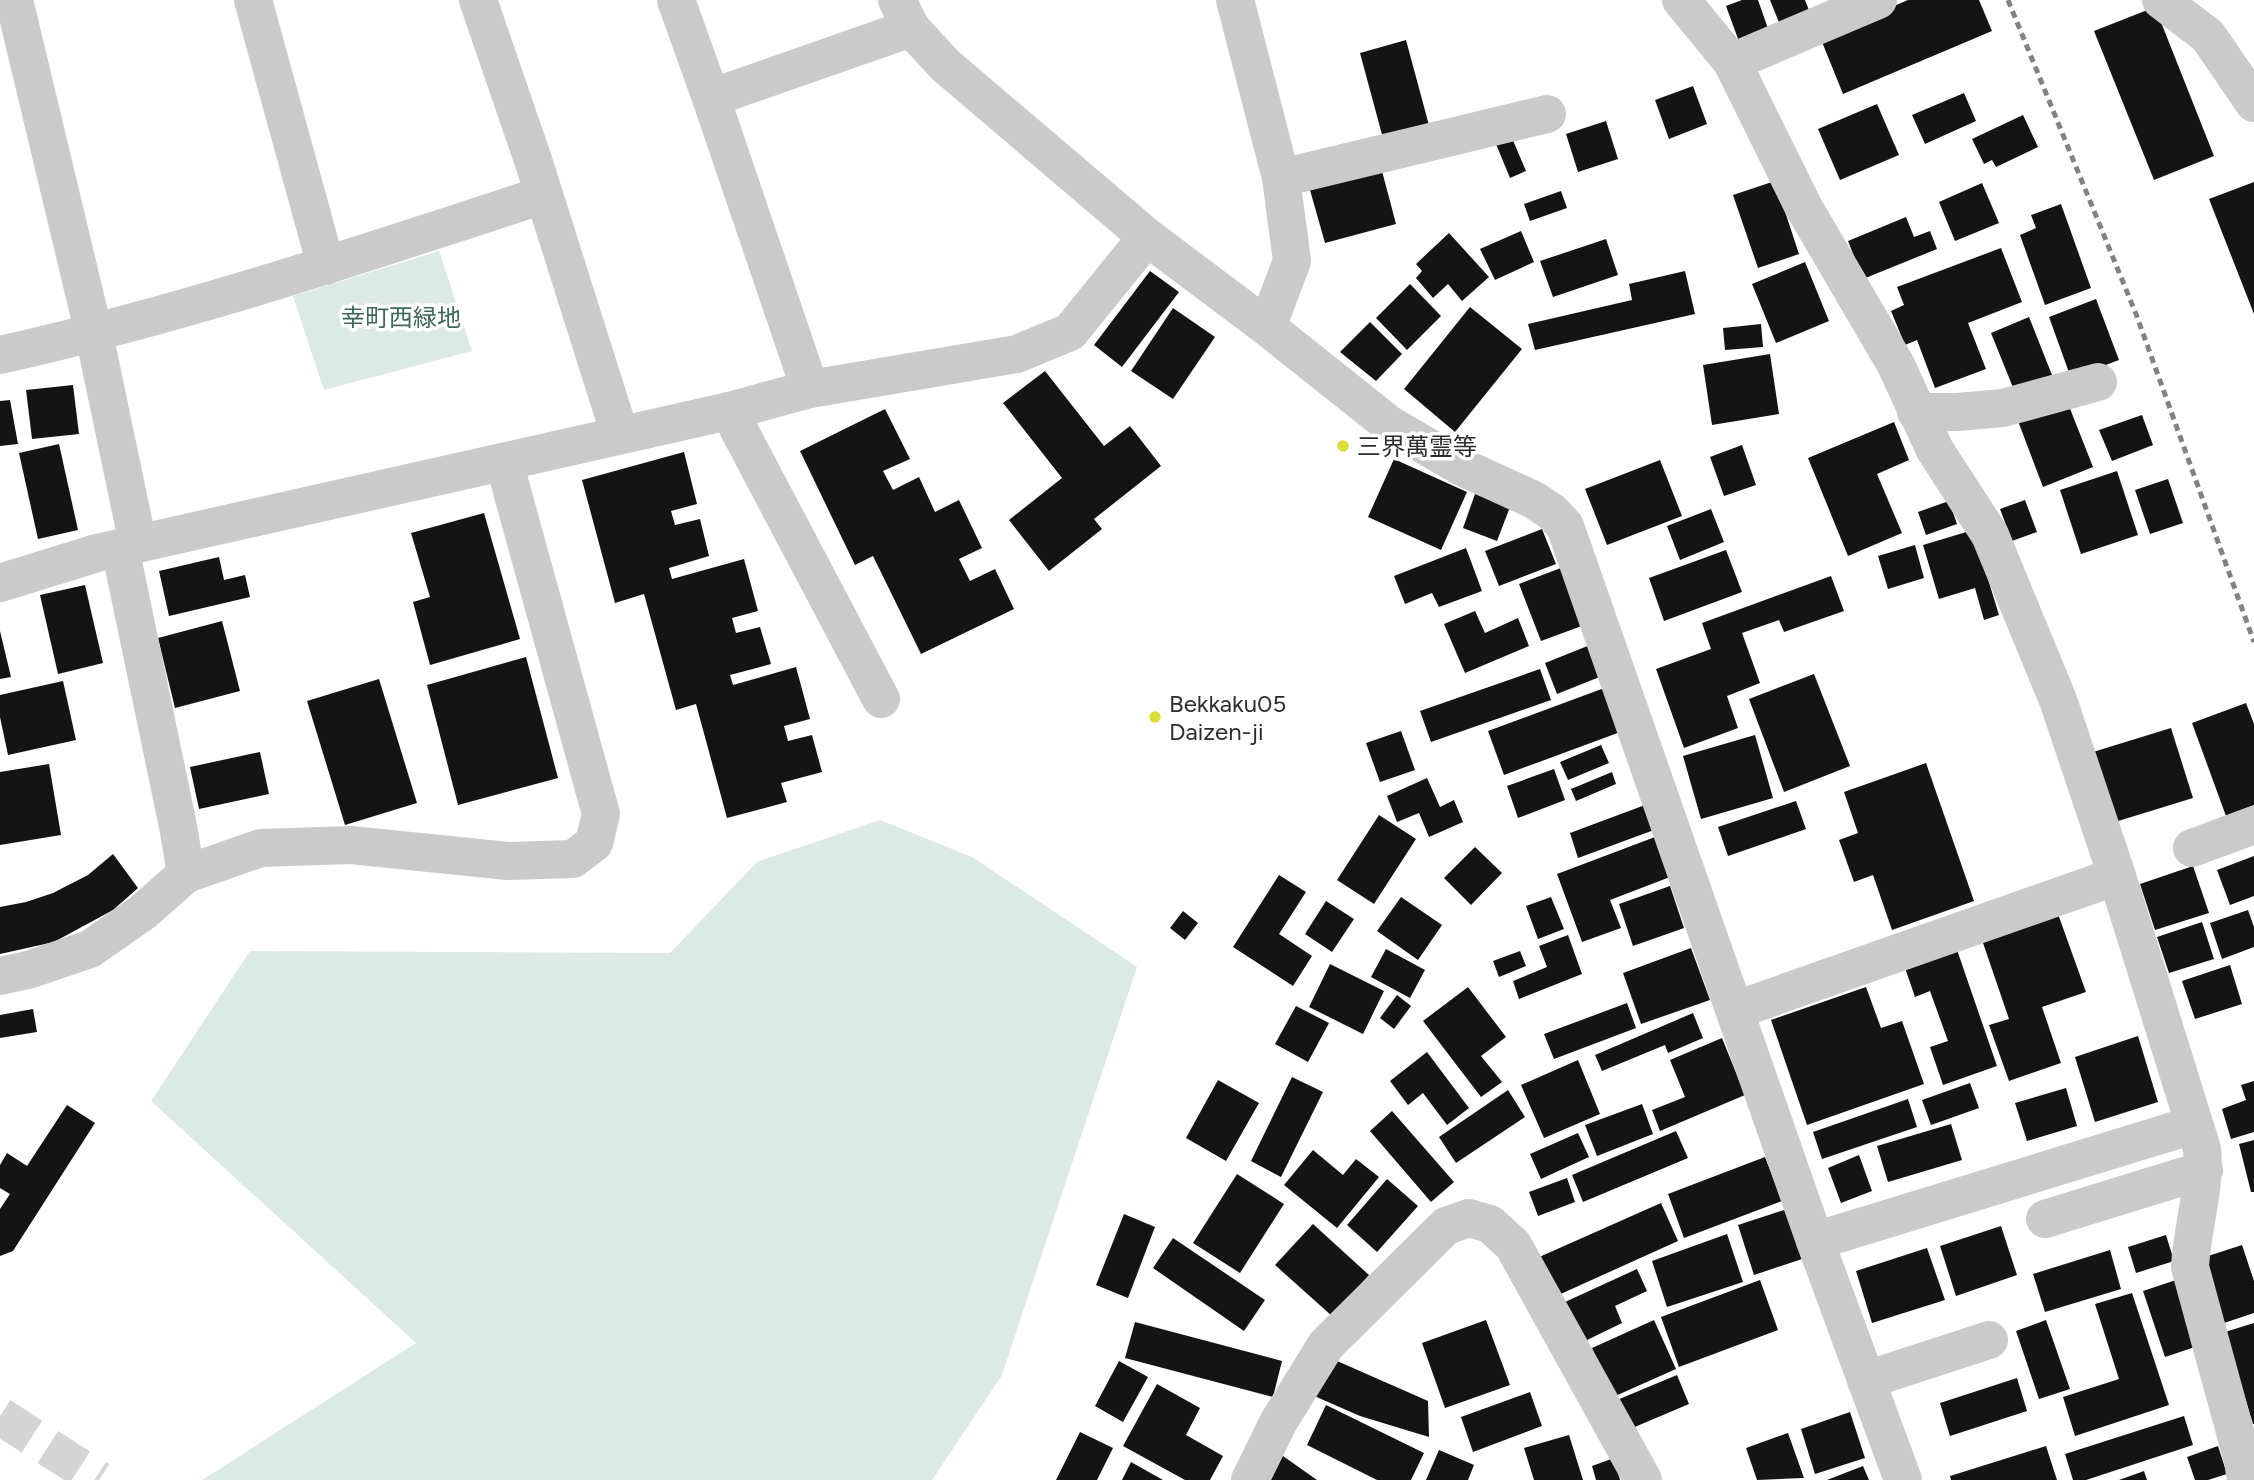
<svg xmlns="http://www.w3.org/2000/svg" width="2254" height="1480" viewBox="0 0 2254 1480" font-family="Figtree,'Noto Sans JP',sans-serif">
<rect width="100%" height="100%" fill="#fff"/>
<g fill="#dbeae4">
<path d="M 439,251 L 472,351 L 324,390 L 293,296 Z"/>
<path d="M 880,820 L 972,857 L 1137,967 L 1002,1375 L 932,1480 L 202,1480 L 416,1343 L 151,1101 L 250,951 L 670,953 L 757,862 Z"/>
</g>
<g fill="#141414">
<path d="M 1742,0 L 1758,0 L 1771,37 L 1741,47 L 1726,6 Z"/>
<path d="M 1770,0 L 1805,0 L 1812,18 L 1782,30 Z"/>
<path d="M 1908,0 L 1979,0 L 1992,31 L 1843,94 L 1820,37 Z"/>
<path d="M 2155,7 L 2214,156 L 2154,180 L 2094,31 Z"/>
<path d="M 1406,40 L 1430,129 L 1384,142 L 1360,53 Z"/>
<path d="M 1693,86 L 1707,124 L 1669,139 L 1655,100 Z"/>
<path d="M 1964,93 L 1976,121 L 1925,144 L 1912,115 Z"/>
<path d="M 1877,104 L 1899,155 L 1840,180 L 1818,129 Z"/>
<path d="M 2023,115 L 2038,147 L 1996,167 L 1992,160 L 1984,164 L 1972,139 Z"/>
<path d="M 1606,121 L 1618,159 L 1578,172 L 1566,134 Z"/>
<path d="M 1512,138 L 1526,171 L 1510,178 L 1496,144 Z"/>
<path d="M 1382,171 L 1396,224 L 1325,243 L 1310,190 Z"/>
<path d="M 1775,181 L 1799,254 L 1758,268 L 1733,195 Z"/>
<path d="M 2254,182 L 2254,314 L 2209,199 Z"/>
<path d="M 1982,183 L 1999,223 L 1955,241 L 1939,202 Z"/>
<path d="M 1561,191 L 1567,208 L 1530,221 L 1524,204 Z"/>
<path d="M 2061,204 L 2091,288 L 2045,305 L 2020,235 L 2036,228 L 2031,215 Z"/>
<path d="M 1906,217 L 1914,237 L 1930,231 L 1937,249 L 1863,279 L 1848,241 Z"/>
<path d="M 1521,231 L 1534,262 L 1495,280 L 1480,249 Z"/>
<path d="M 1449,233 L 1489,277 L 1462,301 L 1448,284 L 1433,298 L 1416,278 L 1422,271 L 1416,264 Z"/>
<path d="M 1606,239 L 1618,275 L 1553,297 L 1540,261 Z"/>
<path d="M 2001,248 L 2022,302 L 1968,323 L 1986,369 L 1935,388 L 1917,340 L 1905,345 L 1891,311 L 1904,305 L 1897,287 Z"/>
<path d="M 1805,262 L 1829,321 L 1776,343 L 1752,284 Z"/>
<path d="M 1150,271 L 1179,292 L 1122,367 L 1094,345 Z"/>
<path d="M 1685,271 L 1695,314 L 1535,350 L 1528,324 L 1632,300 L 1629,284 Z"/>
<path d="M 1410,284 L 1441,316 L 1407,350 L 1376,318 Z"/>
<path d="M 2096,299 L 2119,360 L 2071,378 L 2049,317 Z"/>
<path d="M 1470,307 L 1522,349 L 1455,432 L 1404,389 Z"/>
<path d="M 1173,308 L 1215,337 L 1173,399 L 1131,371 Z"/>
<path d="M 2029,317 L 2052,375 L 2014,390 L 1991,333 Z"/>
<path d="M 1370,322 L 1402,354 L 1376,381 L 1340,352 Z"/>
<path d="M 1761,324 L 1763,347 L 1725,350 L 1723,328 Z"/>
<path d="M 1770,354 L 1779,414 L 1712,425 L 1703,365 Z"/>
<path d="M 1045,371 L 1104,446 L 1130,426 L 1161,466 L 1094,519 L 1102,529 L 1049,571 L 1009,520 L 1062,478 L 1003,403 Z"/>
<path d="M 73,385 L 79,434 L 32,439 L 26,390 Z"/>
<path d="M 10,400 L 18,444 L 0,446 L 0,401 Z"/>
<path d="M 2067,401 L 2093,467 L 2043,487 L 2018,421 Z"/>
<path d="M 885,409 L 910,459 L 883,471 L 893,490 L 919,477 L 935,512 L 959,500 L 982,548 L 959,559 L 970,581 L 995,569 L 1014,609 L 921,654 L 873,556 L 855,565 L 800,451 Z"/>
<path d="M 2142,415 L 2153,445 L 2112,461 L 2099,430 Z"/>
<path d="M 1894,422 L 1909,460 L 1877,474 L 1902,533 L 1848,556 L 1808,458 Z"/>
<path d="M 59,444 L 78,530 L 38,539 L 19,453 Z"/>
<path d="M 1742,445 L 1756,485 L 1724,496 L 1710,457 Z"/>
<path d="M 684,452 L 697,504 L 671,511 L 675,525 L 700,519 L 709,556 L 669,568 L 672,579 L 744,559 L 758,611 L 732,618 L 736,633 L 760,627 L 771,664 L 730,675 L 733,685 L 796,667 L 810,719 L 784,726 L 788,741 L 812,735 L 822,772 L 781,783 L 787,802 L 727,818 L 696,704 L 676,710 L 644,594 L 615,603 L 582,480 Z"/>
<path d="M 1394,459 L 1467,492 L 1441,550 L 1368,517 Z"/>
<path d="M 1660,460 L 1682,516 L 1607,545 L 1585,489 Z"/>
<path d="M 2117,471 L 2138,535 L 2081,554 L 2060,490 Z"/>
<path d="M 2168,479 L 2183,523 L 2150,534 L 2135,490 Z"/>
<path d="M 1475,494 L 1510,507 L 1497,541 L 1463,528 Z"/>
<path d="M 2025,500 L 2037,532 L 2012,541 L 2000,509 Z"/>
<path d="M 1949,501 L 1957,524 L 1926,535 L 1918,512 Z"/>
<path d="M 1711,509 L 1724,542 L 1680,560 L 1667,526 Z"/>
<path d="M 484,513 L 520,639 L 430,665 L 413,602 L 430,597 L 411,533 Z"/>
<path d="M 1542,529 L 1556,564 L 1499,586 L 1485,551 Z"/>
<path d="M 1973,530 L 1999,615 L 1984,620 L 1975,588 L 1939,599 L 1923,545 Z"/>
<path d="M 1915,545 L 1924,578 L 1888,589 L 1878,556 Z"/>
<path d="M 1466,548 L 1482,591 L 1439,607 L 1432,593 L 1405,604 L 1394,576 Z"/>
<path d="M 1726,550 L 1742,592 L 1664,621 L 1649,578 Z"/>
<path d="M 219,557 L 224,580 L 245,575 L 250,597 L 169,616 L 159,571 Z"/>
<path d="M 1566,566 L 1587,624 L 1541,641 L 1519,584 Z"/>
<path d="M 1831,576 L 1844,611 L 1784,632 L 1779,620 L 1742,633 L 1760,683 L 1727,696 L 1738,728 L 1684,748 L 1656,669 L 1711,649 L 1702,623 Z"/>
<path d="M 85,585 L 103,663 L 58,674 L 40,595 Z"/>
<path d="M 1475,611 L 1485,633 L 1518,618 L 1529,646 L 1465,673 L 1444,624 Z"/>
<path d="M 222,621 L 240,691 L 175,708 L 158,638 Z"/>
<path d="M 0,631 L 11,677 L 0,679 Z"/>
<path d="M 1590,645 L 1602,676 L 1557,694 L 1545,663 Z"/>
<path d="M 526,657 L 558,778 L 458,805 L 427,685 Z"/>
<path d="M 1540,669 L 1551,700 L 1431,742 L 1420,711 Z"/>
<path d="M 1814,674 L 1850,766 L 1784,792 L 1749,699 Z"/>
<path d="M 379,679 L 417,803 L 345,825 L 307,701 Z"/>
<path d="M 63,681 L 76,740 L 8,755 L 0,717 L 0,695 Z"/>
<path d="M 1607,687 L 1623,731 L 1504,775 L 1488,731 Z"/>
<path d="M 2246,703 L 2254,724 L 2254,805 L 2226,816 L 2192,723 Z"/>
<path d="M 2171,728 L 2193,798 L 2115,822 L 2093,752 Z"/>
<path d="M 1401,731 L 1415,770 L 1380,782 L 1366,743 Z"/>
<path d="M 1755,735 L 1773,798 L 1701,819 L 1683,756 Z"/>
<path d="M 1601,745 L 1609,763 L 1568,780 L 1560,762 Z"/>
<path d="M 260,752 L 269,794 L 199,809 L 190,767 Z"/>
<path d="M 1926,763 L 1974,901 L 1892,930 L 1873,875 L 1854,882 L 1839,840 L 1858,833 L 1844,792 Z"/>
<path d="M 49,764 L 61,835 L 0,845 L 0,772 Z"/>
<path d="M 1554,769 L 1565,800 L 1518,818 L 1507,786 Z"/>
<path d="M 1612,772 L 1616,784 L 1576,801 L 1571,789 Z"/>
<path d="M 1427,778 L 1440,807 L 1454,800 L 1463,822 L 1429,837 L 1419,813 L 1397,822 L 1387,796 Z"/>
<path d="M 1796,801 L 1806,829 L 1728,856 L 1718,827 Z"/>
<path d="M 1645,805 L 1654,830 L 1578,858 L 1570,833 Z"/>
<path d="M 1379,815 L 1416,839 L 1374,904 L 1337,880 Z"/>
<path d="M 1655,837 L 1670,877 L 1610,900 L 1621,928 L 1582,942 L 1557,874 Z"/>
<path d="M 1475,847 L 1502,873 L 1471,905 L 1444,878 Z"/>
<path d="M 113,854 L 138,888 L 113,910 L 54,942 L 0,954 L 0,907 L 26,902 L 53,893 L 88,875 Z"/>
<path d="M 2254,856 L 2254,896 L 2230,905 L 2217,870 Z"/>
<path d="M 2193,866 L 2209,913 L 2155,930 L 2140,884 Z"/>
<path d="M 1279,875 L 1306,892 L 1279,934 L 1312,956 L 1293,986 L 1233,947 Z"/>
<path d="M 1670,886 L 1684,928 L 1633,946 L 1619,904 Z"/>
<path d="M 1401,897 L 1442,925 L 1418,960 L 1377,931 Z"/>
<path d="M 1551,897 L 1564,929 L 1538,939 L 1526,906 Z"/>
<path d="M 1326,901 L 1354,919 L 1332,952 L 1305,934 Z"/>
<path d="M 2248,910 L 2254,927 L 2254,947 L 2222,959 L 2210,923 Z"/>
<path d="M 1183,911 L 1198,923 L 1185,940 L 1170,928 Z"/>
<path d="M 2058,914 L 2086,992 L 2042,1007 L 2061,1063 L 2009,1081 L 1989,1025 L 2009,1019 L 1982,940 Z"/>
<path d="M 2202,922 L 2214,959 L 2169,973 L 2157,937 Z"/>
<path d="M 1568,935 L 1582,974 L 1519,999 L 1513,981 L 1547,967 L 1539,946 Z"/>
<path d="M 1956,947 L 1997,1066 L 1943,1085 L 1930,1047 L 1948,1041 L 1930,991 L 1915,997 L 1904,965 Z"/>
<path d="M 1691,948 L 1710,1000 L 1641,1024 L 1623,973 Z"/>
<path d="M 1386,949 L 1425,970 L 1410,998 L 1371,977 Z"/>
<path d="M 1520,951 L 1526,966 L 1499,977 L 1493,961 Z"/>
<path d="M 1330,964 L 1384,991 L 1363,1034 L 1309,1007 Z"/>
<path d="M 2230,965 L 2242,1004 L 2195,1019 L 2182,981 Z"/>
<path d="M 1468,987 L 1506,1037 L 1481,1056 L 1502,1082 L 1481,1097 L 1423,1021 Z"/>
<path d="M 1866,987 L 1881,1028 L 1902,1021 L 1924,1084 L 1807,1125 L 1771,1020 Z"/>
<path d="M 1397,995 L 1411,1006 L 1394,1029 L 1380,1018 Z"/>
<path d="M 1627,1003 L 1636,1028 L 1554,1059 L 1544,1034 Z"/>
<path d="M 1296,1006 L 1329,1023 L 1308,1062 L 1275,1044 Z"/>
<path d="M 33,1009 L 37,1032 L 0,1038 L 0,1015 Z"/>
<path d="M 1693,1013 L 1703,1038 L 1668,1053 L 1665,1045 L 1602,1071 L 1595,1055 Z"/>
<path d="M 2138,1036 L 2158,1102 L 2095,1122 L 2075,1057 Z"/>
<path d="M 1722,1038 L 1745,1095 L 1660,1131 L 1652,1110 L 1685,1097 L 1670,1060 Z"/>
<path d="M 1427,1052 L 1469,1108 L 1447,1125 L 1423,1093 L 1408,1105 L 1390,1081 Z"/>
<path d="M 1578,1060 L 1600,1114 L 1544,1138 L 1521,1085 Z"/>
<path d="M 1292,1077 L 1323,1092 L 1281,1177 L 1251,1161 Z"/>
<path d="M 1218,1080 L 1259,1103 L 1226,1161 L 1186,1138 Z"/>
<path d="M 2254,1081 L 2254,1132 L 2231,1139 L 2222,1109 L 2246,1100 L 2241,1085 Z"/>
<path d="M 1970,1083 L 1979,1108 L 1931,1125 L 1922,1100 Z"/>
<path d="M 2066,1088 L 2077,1126 L 2027,1141 L 2015,1103 Z"/>
<path d="M 1508,1090 L 1525,1117 L 1456,1163 L 1439,1137 Z"/>
<path d="M 1908,1099 L 1917,1127 L 1822,1159 L 1813,1132 Z"/>
<path d="M 1642,1104 L 1653,1134 L 1597,1156 L 1585,1125 Z"/>
<path d="M 67,1105 L 95,1123 L 13,1251 L 0,1256 L 0,1209 L 10,1194 L 0,1188 L 0,1165 L 7,1153 L 27,1166 Z"/>
<path d="M 1392,1111 L 1454,1182 L 1431,1202 L 1370,1131 Z"/>
<path d="M 1951,1124 L 1962,1160 L 1888,1182 L 1877,1146 Z"/>
<path d="M 1676,1131 L 1688,1158 L 1583,1202 L 1572,1175 Z"/>
<path d="M 1578,1133 L 1589,1157 L 1541,1179 L 1530,1154 Z"/>
<path d="M 2254,1140 L 2254,1192 L 2251,1192 L 2239,1144 Z"/>
<path d="M 1313,1150 L 1343,1175 L 1356,1159 L 1379,1177 L 1337,1228 L 1284,1185 Z"/>
<path d="M 1859,1155 L 1872,1191 L 1841,1203 L 1828,1168 Z"/>
<path d="M 1765,1157 L 1782,1201 L 1684,1238 L 1668,1194 Z"/>
<path d="M 1237,1174 L 1284,1204 L 1240,1273 L 1193,1243 Z"/>
<path d="M 1567,1178 L 1575,1202 L 1538,1216 L 1529,1192 Z"/>
<path d="M 1387,1179 L 1418,1206 L 1377,1252 L 1347,1225 Z"/>
<path d="M 1661,1203 L 1678,1241 L 1554,1297 L 1537,1258 Z"/>
<path d="M 1787,1209 L 1802,1259 L 1754,1275 L 1738,1225 Z"/>
<path d="M 1124,1214 L 1155,1227 L 1128,1298 L 1096,1285 Z"/>
<path d="M 1313,1224 L 1369,1275 L 1332,1316 L 1275,1265 Z"/>
<path d="M 2001,1226 L 2017,1275 L 1956,1296 L 1940,1246 Z"/>
<path d="M 1727,1234 L 1743,1282 L 1667,1307 L 1652,1261 Z"/>
<path d="M 2166,1235 L 2174,1261 L 2136,1273 L 2128,1247 Z"/>
<path d="M 1173,1238 L 1265,1300 L 1244,1331 L 1153,1268 Z"/>
<path d="M 2242,1245 L 2254,1281 L 2254,1313 L 2224,1323 L 2202,1258 Z"/>
<path d="M 1927,1248 L 1945,1300 L 1872,1323 L 1856,1271 Z"/>
<path d="M 2110,1250 L 2121,1289 L 2045,1312 L 2033,1274 Z"/>
<path d="M 1637,1269 L 1647,1291 L 1615,1306 L 1622,1323 L 1583,1342 L 1565,1302 Z"/>
<path d="M 1760,1280 L 1778,1330 L 1679,1367 L 1661,1317 Z"/>
<path d="M 2176,1280 L 2198,1346 L 2165,1357 L 2143,1291 Z"/>
<path d="M 2132,1293 L 2169,1405 L 2075,1436 L 2063,1397 L 2119,1379 L 2095,1304 Z"/>
<path d="M 1486,1320 L 1510,1385 L 1445,1408 L 1422,1343 Z"/>
<path d="M 1654,1320 L 1676,1369 L 1613,1397 L 1592,1348 Z"/>
<path d="M 2046,1320 L 2070,1389 L 2039,1399 L 2016,1331 Z"/>
<path d="M 1135,1322 L 1282,1361 L 1273,1397 L 1125,1358 Z"/>
<path d="M 2254,1323 L 2254,1424 L 2253,1424 L 2225,1332 Z"/>
<path d="M 1328,1357 L 1428,1401 L 1429,1437 L 1360,1416 L 1312,1395 Z"/>
<path d="M 1119,1361 L 1148,1377 L 1123,1422 L 1095,1406 Z"/>
<path d="M 1677,1375 L 1689,1404 L 1630,1429 L 1617,1400 Z"/>
<path d="M 2017,1378 L 2027,1411 L 1950,1436 L 1940,1403 Z"/>
<path d="M 1157,1384 L 1200,1408 L 1186,1435 L 1223,1456 L 1210,1480 L 1185,1480 L 1123,1446 Z"/>
<path d="M 1530,1392 L 1542,1426 L 1473,1452 L 1461,1417 Z"/>
<path d="M 1326,1405 L 1424,1453 L 1411,1480 L 1377,1480 L 1307,1445 Z"/>
<path d="M 1850,1412 L 1865,1458 L 1815,1474 L 1801,1429 Z"/>
<path d="M 2184,1416 L 2193,1445 L 2086,1480 L 2073,1480 L 2065,1454 Z"/>
<path d="M 1080,1432 L 1113,1448 L 1097,1480 L 1056,1480 Z"/>
<path d="M 1788,1433 L 1804,1478 L 1757,1480 L 1746,1448 Z"/>
<path d="M 1569,1435 L 1583,1480 L 1534,1480 L 1524,1448 Z"/>
<path d="M 2046,1446 L 2057,1480 L 1951,1480 L 1950,1476 Z"/>
<path d="M 2218,1446 L 2227,1474 L 2208,1480 L 2195,1480 L 2187,1457 Z"/>
<path d="M 1439,1450 L 1474,1465 L 1468,1480 L 1426,1480 Z"/>
<path d="M 1283,1456 L 1317,1480 L 1268,1480 Z"/>
<path d="M 1614,1458 L 1620,1480 L 1596,1480 L 1592,1466 Z"/>
<path d="M 1131,1462 L 1163,1480 L 1122,1480 Z"/>
<path d="M 1863,1466 L 1869,1480 L 1827,1480 Z"/>
<path d="M 2144,1471 L 2147,1480 L 2119,1480 Z"/>
</g>
<g fill="none" stroke-linecap="round" stroke-linejoin="round">
<path stroke="#d5d5d5" stroke-width="38" stroke-dasharray="38 19" stroke-linecap="butt" d="M 0,1416 L 99,1480"/>
<g stroke="#cacaca" stroke-width="38">
<path d="M 14,0 L 94,334 L 138,544"/>
<path d="M 253,0 L 326,266"/>
<path d="M 478,0 L 534,163 L 620,435"/>
<path d="M 676,0 L 711,98 L 810,389"/>
<path d="M 897,0 L 911,28 L 945,65 L 1147,237 L 1267,327 L 1390,425 L 1462,467 L 1534,500 L 1552,512 L 1565,526 L 1815,1241 L 1903,1480"/>
<path d="M 1235,0 L 1281,178 L 1292,261 L 1267,327"/>
<path d="M 1681,0 L 1732,62 L 1803,206 L 1896,365 L 1935,450 L 1990,535 L 2058,700 L 2117,876 L 2202,1149 C 2206,1188 2192,1227 2190,1267 L 2243,1461 L 2246,1480"/>
<path d="M 2161,0 L 2208,36 L 2254,103"/>
<path d="M 1732,62 L 1878,0"/>
<path d="M 711,98 L 911,28"/>
<path d="M 1281,178 L 1547,114"/>
<path d="M 0,355 C 184,314 363,254 543,195"/>
<path d="M 729,411 L 881,699"/>
<path d="M 1916,412 L 1957,412 L 2003,408 L 2098,382"/>
<path d="M 0,583 L 97,553 L 729,411 L 810,389 L 1017,354 L 1070,332 L 1147,237"/>
<path d="M 2192,848 L 2254,825"/>
<path d="M 186,874 L 261,848 L 351,845 L 508,861 L 573,859 L 594,843 L 601,814 L 504,462"/>
<path d="M 0,976 L 28,970 L 90,949 L 143,912 L 186,874 L 178,826 L 120,548"/>
<path d="M 1736,1010 L 2117,876"/>
<path d="M 2045,1219 L 2204,1170"/>
<path d="M 1815,1241 L 2193,1125"/>
<path d="M 1866,1380 L 1989,1340"/>
<path d="M 1250,1480 L 1279,1421 L 1326,1345 L 1446,1226 L 1469,1218 L 1490,1224 L 1513,1245 L 1643,1480"/>
</g>
<path stroke="#828282" stroke-width="5" stroke-dasharray="7 5" stroke-linecap="butt" d="M 2008,0 L 2136,314 L 2254,642"/>
</g>
<g fill="#d8de36" stroke="#fff" stroke-width="2.5">
<circle cx="1343" cy="446" r="7"/>
<circle cx="1155" cy="717" r="7"/>
</g>
<g text-anchor="middle" dominant-baseline="central" stroke-width="7" stroke-linejoin="round" paint-order="stroke">
<g font-size="24" fill="#3d6758" stroke="#fff">
<text x="401" y="317">幸町西緑地</text>
</g>
<g font-size="24" fill="#2d2d2d" stroke="#fff" text-anchor="start">
<text x="1357" y="446">三界萬霊等</text>
<text x="1169" y="703">Bekkaku05<tspan x="1169" dy="28">Daizen-ji</tspan></text>
</g>
</g>
</svg>
